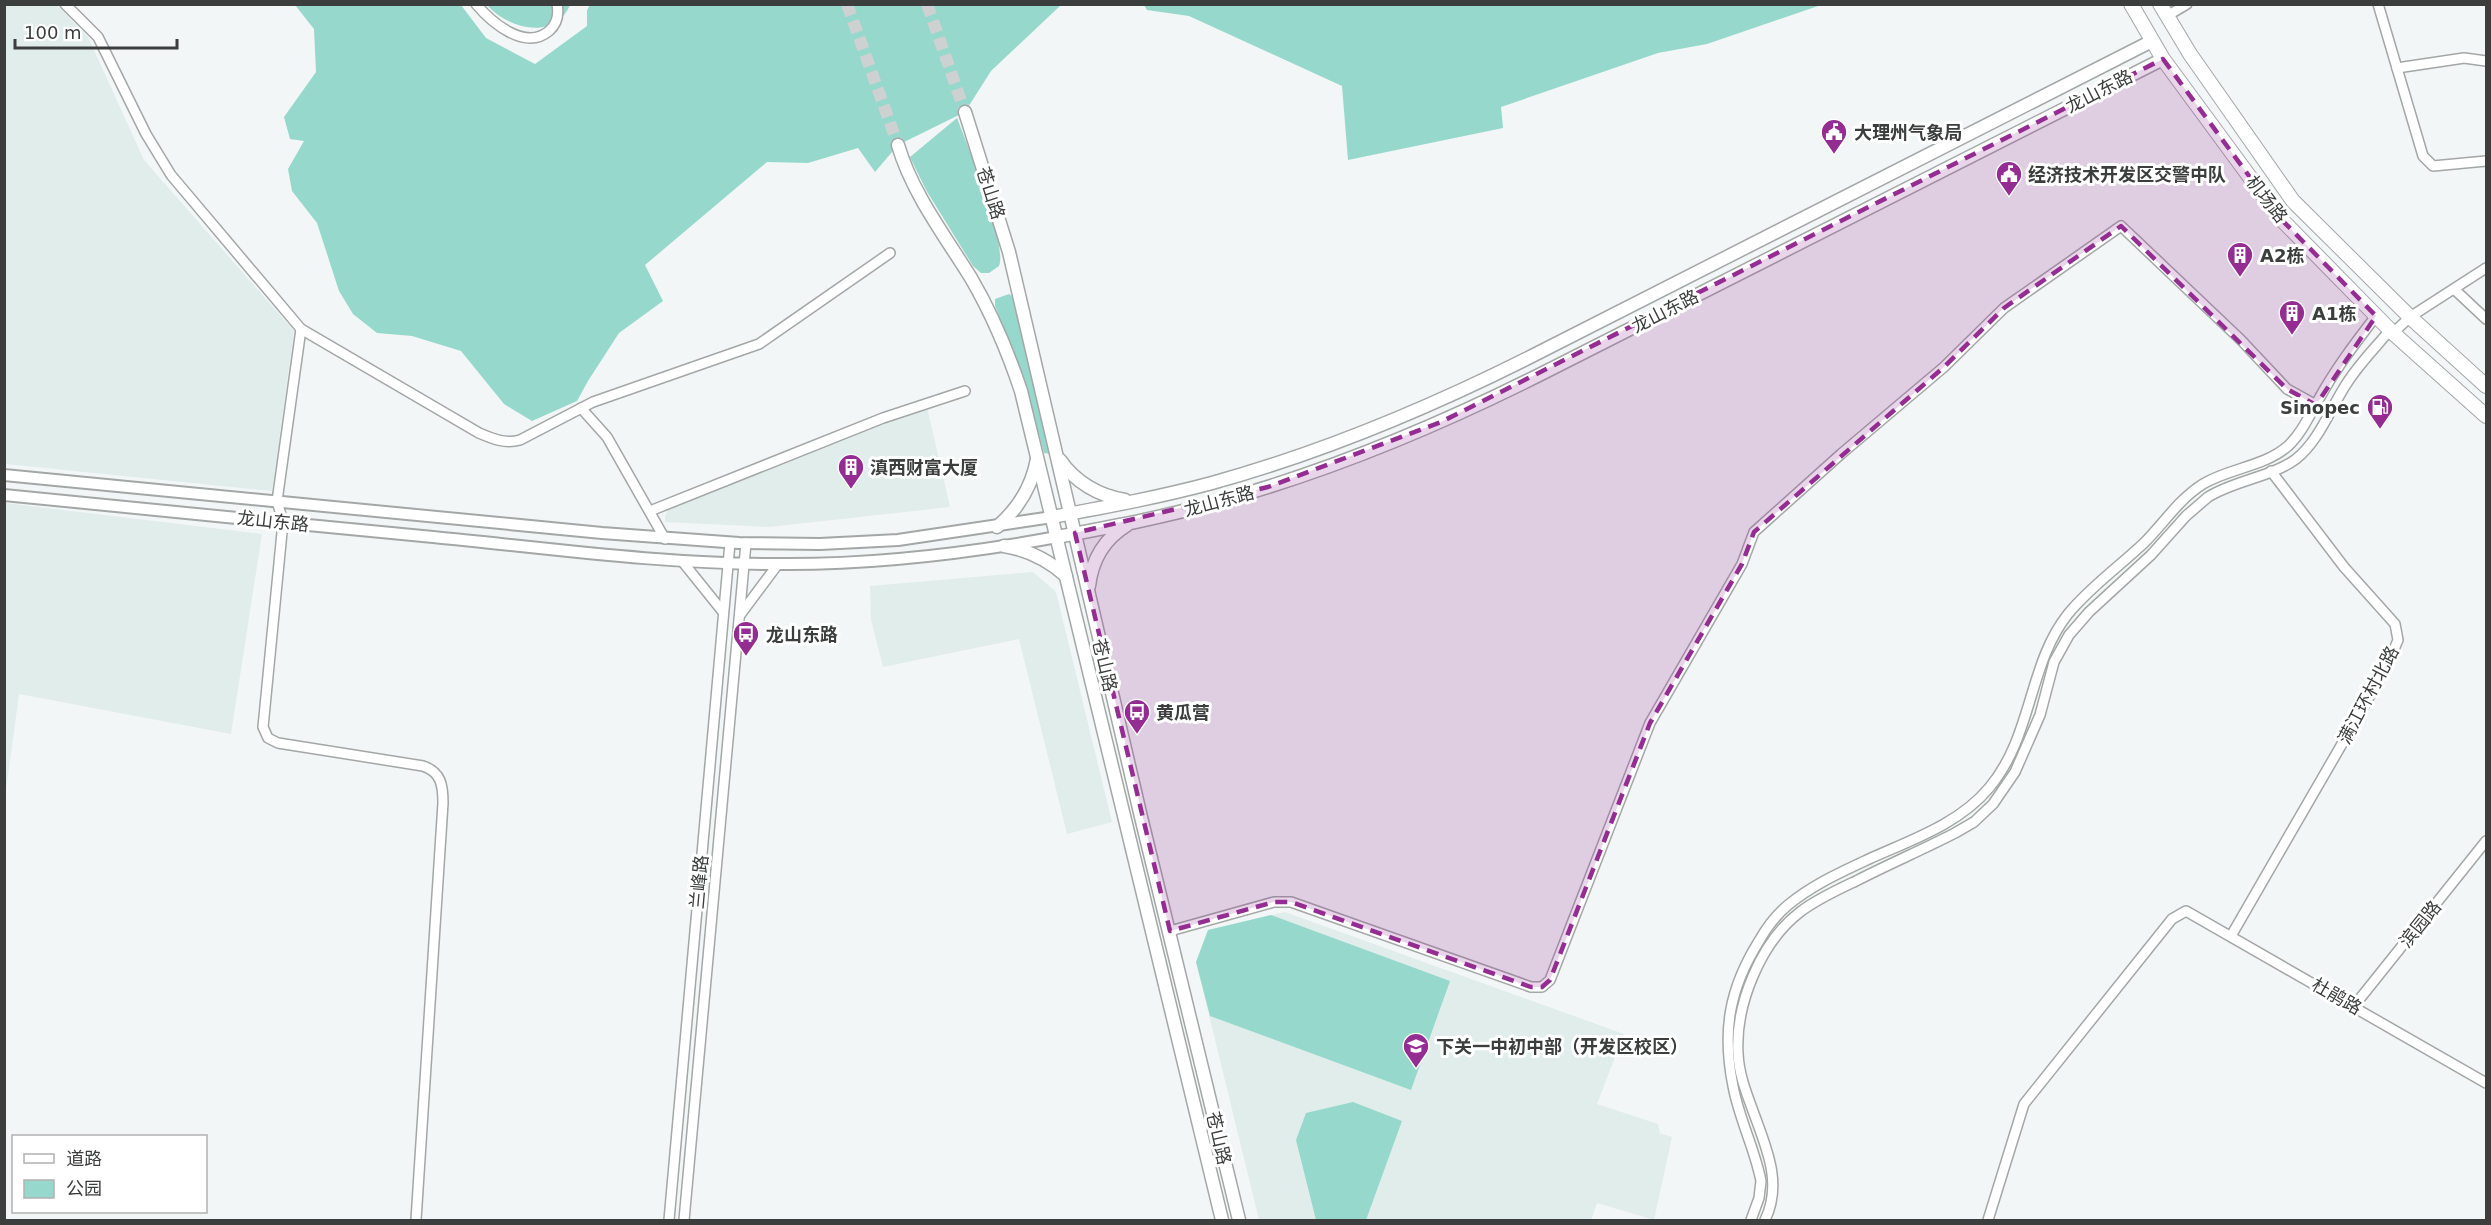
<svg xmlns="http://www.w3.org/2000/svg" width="2491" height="1225" viewBox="0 0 2491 1225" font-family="'DejaVu Sans','Noto Sans SC',sans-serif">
<rect width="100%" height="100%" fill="#f3f6f6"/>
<g fill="#e0edeb">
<path d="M 4,5 L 57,5 L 88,37 L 144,160 L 294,331 L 272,491 L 5,464 Z"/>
<path d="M 927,407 L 950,507 L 769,527 L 665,522 L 665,516 L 668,510 L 847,434 Z"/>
<path d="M 5,503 L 262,534 L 231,734 L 19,694 L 5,798 Z"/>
<path d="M 1033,572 L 1056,592 L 1112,822 L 1067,834 L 1019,639 L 883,667 L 871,620 L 870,586 Z"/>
<path d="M 1285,912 L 1624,1034 L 1597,1104 L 1658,1124 L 1660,1133 L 1672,1137 L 1654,1220 L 1597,1203 L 1591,1220 L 1259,1220 L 1196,962 L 1208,930 Z"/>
</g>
<g fill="#97d8cd">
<path d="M 295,5 L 461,5 L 486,38 L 535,64 L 587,26 L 587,10 L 590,5 L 1061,5 L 991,71 L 965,112 L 898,145 L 875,172 L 858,148 L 808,163 L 767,162 L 645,265 L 663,301 L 619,333 L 588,381 L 577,401 L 532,421 L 504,404 L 461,351 L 412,336 L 377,333 L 353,314 L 339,291 L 317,223 L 292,191 L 288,169 L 304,141 L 290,139 L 284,117 L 316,72 L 314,29 Z"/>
<path d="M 487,5 L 570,5 C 554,41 508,29 487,5 Z"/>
<path d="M 1144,5 L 1821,5 L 1707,44 L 1658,53 L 1501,107 L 1503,128 L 1348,160 L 1342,86 L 1189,16 L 1147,10 Z"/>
<path d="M 957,118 C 967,144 1008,244 999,266 L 989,273 L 981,273 L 973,266 L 926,190 L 910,157 Z"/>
<path d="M 1009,294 L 1012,296 L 1050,454 L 1044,453 L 1023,375 L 995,306 L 995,299 Z"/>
<path d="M 1271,915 L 1450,981 L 1411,1090 L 1210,1016 L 1196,962 L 1208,930 Z"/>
<path d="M 1353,1102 L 1402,1121 L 1366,1220 L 1316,1220 L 1296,1140 L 1306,1113 Z"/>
</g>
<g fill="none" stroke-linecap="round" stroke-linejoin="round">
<g stroke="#ced1d1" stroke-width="12" stroke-dasharray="12 6" stroke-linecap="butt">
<path d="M 847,4 L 898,145"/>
<path d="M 927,4 L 965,112"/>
</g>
<g stroke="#a3a7a6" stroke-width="12">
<g id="minor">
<path d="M 65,4 L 98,37 L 146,134 L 171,175 L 301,329 L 479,433 C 493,439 505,444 520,440 L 593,402 L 759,344 L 890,253"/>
<path d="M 476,4 C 492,23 525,51 549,31 C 557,24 559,14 557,4"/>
<path d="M 2378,4 L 2423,156 L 2433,166 L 2486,161"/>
<path d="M 2167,16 L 2187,4"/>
<path d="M 2397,68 L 2464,58 L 2486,61"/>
<path d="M 2454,289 L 2486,319"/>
<path d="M 301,329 L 277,501 L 283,522 L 263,727 L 268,738 L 278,743 L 423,766 C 441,772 443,785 443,803 L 416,1220"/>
<path d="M 2393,333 L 2410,317 L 2486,268"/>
<path d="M 581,408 L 607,437 L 665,539"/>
<path d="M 650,511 L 883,418 L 965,391"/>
<path d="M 682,561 L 723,612"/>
<path d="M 740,615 L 778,564"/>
<path d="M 1170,931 L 1274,902 L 1291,902 L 1531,987 L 1542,987 L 1550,980 L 1650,723 L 1742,564 L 1754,532 L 1841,454 L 1944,367 L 2004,308 L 2121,226 L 2241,340 L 2287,389 L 2316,405"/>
<path d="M 2231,936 L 2387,666 L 2398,640 L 2395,624 L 2344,567 L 2271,471"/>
<path d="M 2354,1006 L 2486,841"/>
<path d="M 669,1220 L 730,543"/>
<path d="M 684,1220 L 746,543"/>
<path d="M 1751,1220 L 1759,1198 L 1761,1181 C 1755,1149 1739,1119 1733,1086 C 1722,1031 1729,989 1759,941 C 1767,927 1776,915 1788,905 C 1812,885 1841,872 1869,859 C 1911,840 1959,824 1989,788 C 2033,736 2028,664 2068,614 C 2090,587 2120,566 2145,542 C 2164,523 2179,499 2203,484 C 2229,468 2264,467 2288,446 C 2302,433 2310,414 2320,397 C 2336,368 2356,342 2376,316"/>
<path d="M 1765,1220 C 1783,1183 1766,1147 1753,1111 C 1746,1092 1739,1074 1738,1054 C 1735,1004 1761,942 1800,912 C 1817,899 1837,890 1856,881 C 1889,864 1922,850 1955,833 L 1974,822 L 1993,804 L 2015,772 L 2040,715 L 2054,662 L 2069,635 L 2089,612 L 2151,555 L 2186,516 L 2208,497 C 2235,480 2272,477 2296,459 C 2319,441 2331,407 2347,383 C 2359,364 2376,347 2390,330"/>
<path d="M 1988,1220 L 2024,1104 L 2172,919 L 2186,911 L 2486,1083"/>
</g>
</g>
<g stroke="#a3a7a6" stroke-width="14">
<g id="tertiary">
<path d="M 4,475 L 602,533 L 739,543 L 820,544 L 898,540 L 1052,517"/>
<path d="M 4,495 C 147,510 290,523 433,537 C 547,548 662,564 777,564 C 871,565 964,554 1057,537"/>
</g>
</g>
<g stroke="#a3a7a6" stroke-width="15">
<g id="secondary">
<path d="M 965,112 L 1009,252 L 1141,817 L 1239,1220"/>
<path d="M 898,145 C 912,193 945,236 971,278 C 992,314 1008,352 1021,391 L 1222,1220"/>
<path d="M 1060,460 C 1075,482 1099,496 1125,500"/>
<path d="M 1052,517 C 1106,507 1160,497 1212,483 C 1324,452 1431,407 1534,355 L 2152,41"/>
<path d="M 997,527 C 1018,509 1032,486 1037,459"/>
<path d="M 1057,537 C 1110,527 1165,517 1217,502 C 1330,471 1438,426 1543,373 L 2163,59"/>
<path d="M 1004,546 C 1029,550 1048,560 1066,576"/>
<path d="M 1089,586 C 1092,560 1104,539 1127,525"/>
</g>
</g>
<g stroke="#a3a7a6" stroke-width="16">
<g id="primary">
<path d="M 2131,4 L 2163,59 L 2280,218 L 2393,333 L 2486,416"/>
<path d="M 2160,4 L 2190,54 L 2293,201 L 2410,317 L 2486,386"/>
</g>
</g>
<use href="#minor" stroke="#fff" stroke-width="9"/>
<use href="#tertiary" stroke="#fff" stroke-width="10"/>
<use href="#secondary" stroke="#fff" stroke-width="12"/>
<use href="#primary" stroke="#fff" stroke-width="14"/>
</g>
<path fill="#932d91" fill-opacity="0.2" stroke="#932d91" stroke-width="4.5" stroke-dasharray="12 8" stroke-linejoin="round" d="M 2163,59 L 2280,218 L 2376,316 L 2316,405 L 2287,389 L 2121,226 L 2004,308 L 1944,367 L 1754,532 L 1742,564 L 1650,723 L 1550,980 L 1542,987 L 1531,987 L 1291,902 L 1274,902 L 1170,931 L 1075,533 L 1268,487 L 1441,422 Z"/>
<defs>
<g id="civic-pin" transform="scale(1.35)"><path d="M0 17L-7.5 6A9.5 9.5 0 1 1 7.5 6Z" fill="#932d91" stroke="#fff"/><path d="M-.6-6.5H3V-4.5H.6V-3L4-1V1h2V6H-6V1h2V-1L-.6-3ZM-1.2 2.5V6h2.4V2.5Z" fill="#fff"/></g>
<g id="building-pin" transform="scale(1.35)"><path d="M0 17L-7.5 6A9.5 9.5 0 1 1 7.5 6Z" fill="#932d91" stroke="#fff"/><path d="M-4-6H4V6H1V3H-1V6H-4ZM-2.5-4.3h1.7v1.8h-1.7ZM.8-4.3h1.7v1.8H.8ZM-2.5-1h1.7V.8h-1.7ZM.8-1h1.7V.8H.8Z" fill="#fff"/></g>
<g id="fuel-pin" transform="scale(1.35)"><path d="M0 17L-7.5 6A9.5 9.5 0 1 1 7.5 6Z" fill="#932d91" stroke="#fff"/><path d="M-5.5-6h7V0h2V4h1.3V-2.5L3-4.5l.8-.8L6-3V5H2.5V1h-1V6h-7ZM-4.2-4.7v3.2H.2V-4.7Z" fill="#fff"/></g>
<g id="bus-pin" transform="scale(1.35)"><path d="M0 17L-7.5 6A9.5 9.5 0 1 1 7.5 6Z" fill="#932d91" stroke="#fff"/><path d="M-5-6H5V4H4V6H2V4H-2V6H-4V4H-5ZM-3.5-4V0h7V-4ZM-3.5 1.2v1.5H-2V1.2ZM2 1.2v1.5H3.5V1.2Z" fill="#fff"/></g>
<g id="school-pin" transform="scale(1.35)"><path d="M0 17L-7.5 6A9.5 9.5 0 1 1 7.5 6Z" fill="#932d91" stroke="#fff"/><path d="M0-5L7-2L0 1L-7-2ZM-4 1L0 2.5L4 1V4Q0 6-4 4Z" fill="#fff"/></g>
</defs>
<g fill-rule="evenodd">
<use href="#civic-pin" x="1834" y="132"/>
<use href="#civic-pin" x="2009" y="174"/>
<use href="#building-pin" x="2240" y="255"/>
<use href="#building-pin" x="2292" y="313"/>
<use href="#fuel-pin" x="2380" y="407"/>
<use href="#building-pin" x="851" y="467"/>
<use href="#bus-pin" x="746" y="634"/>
<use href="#bus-pin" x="1137" y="712"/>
<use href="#school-pin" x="1416" y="1046"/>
</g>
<g text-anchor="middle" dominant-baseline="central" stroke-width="6" stroke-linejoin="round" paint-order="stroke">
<g font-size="18" fill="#3c3d3d" stroke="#fff">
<text transform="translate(2099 91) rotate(-27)">龙山东路</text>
<text transform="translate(991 193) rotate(72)">苍山路</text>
<text transform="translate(2267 199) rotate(52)">机场路</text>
<text transform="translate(1665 311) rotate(-27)">龙山东路</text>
<text transform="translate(1219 501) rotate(-15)">龙山东路</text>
<text transform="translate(273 521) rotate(6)">龙山东路</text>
<text transform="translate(1105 665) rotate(77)">苍山路</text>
<text transform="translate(2368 695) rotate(-62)">满江环村北路</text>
<text transform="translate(699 882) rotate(-85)">兰峰路</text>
<text transform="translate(2420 924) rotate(-51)">滨园路</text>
<text transform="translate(2337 996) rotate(30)">杜鹃路</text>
<text transform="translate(1219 1138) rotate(77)">苍山路</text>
</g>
<g font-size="18" font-weight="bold" fill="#3c3d3d" stroke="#fff" text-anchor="start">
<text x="1854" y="132">大理州气象局</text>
<text x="2028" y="174">经济技术开发区交警中队</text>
<text x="2260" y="255">A2栋</text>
<text x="2312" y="313">A1栋</text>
<text x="2360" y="407" text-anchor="end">Sinopec</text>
<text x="870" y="467">滇西财富大厦</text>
<text x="766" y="634">龙山东路</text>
<text x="1156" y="712">黄瓜营</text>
<text x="1436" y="1046">下关一中初中部（开发区校区）</text>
</g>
</g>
<rect width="2491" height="1225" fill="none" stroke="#3c3d3d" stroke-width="12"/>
<rect x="12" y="1135" width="195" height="78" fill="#ffffff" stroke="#b1b1b1" stroke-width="1.5"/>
<rect x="24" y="1154" width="30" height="9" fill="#ffffff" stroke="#b1b1b1" stroke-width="1.5"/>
<text x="66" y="1165" font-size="18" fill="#3c3d3d">道路</text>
<rect x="24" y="1180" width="30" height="18" fill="#97d8cd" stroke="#b1b1b1" stroke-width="1.5"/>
<text x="66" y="1195" font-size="18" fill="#3c3d3d">公园</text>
<path d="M15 39v9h162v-9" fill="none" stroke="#3c3d3d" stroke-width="3"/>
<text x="24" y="39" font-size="18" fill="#3c3d3d" stroke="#ffffff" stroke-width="4.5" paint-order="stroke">100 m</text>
</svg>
